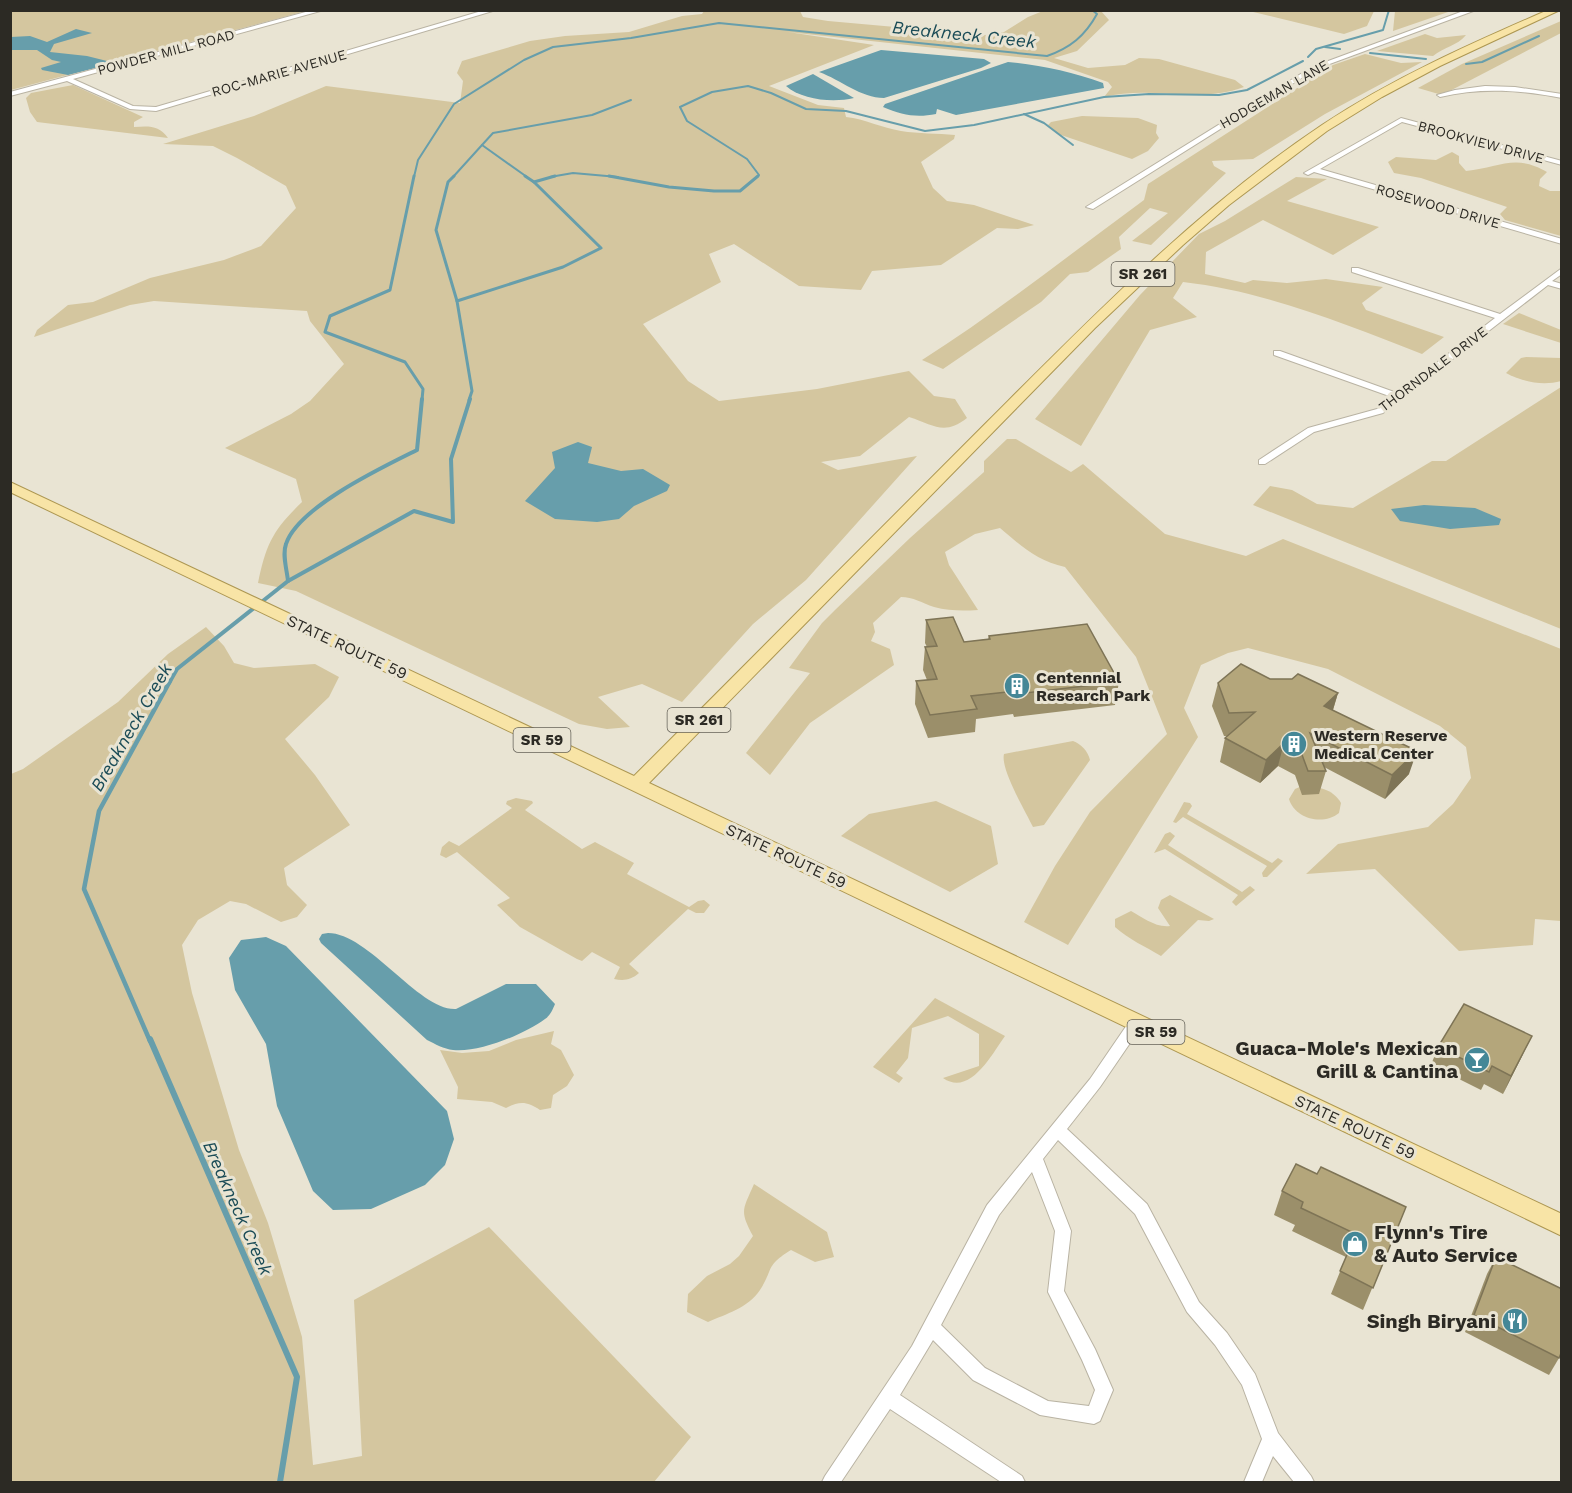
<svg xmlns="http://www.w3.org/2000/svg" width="1572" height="1493" viewBox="0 0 1572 1493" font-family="'Work Sans',sans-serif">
<rect width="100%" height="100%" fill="#e9e4d3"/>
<g fill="#d4c69f">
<path d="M 11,11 L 306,11 L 11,90 Z"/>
<path d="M 704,11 L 800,11 L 803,17 L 828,21 L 985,35 L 1004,32 L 1028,17 L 1043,11 L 1101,11 L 1109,20 L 1077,51 L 1054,58 L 1088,68 L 1125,65 L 1139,58 L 1159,59 L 1235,80 L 1244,87 C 1199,104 1150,85 1104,97 L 1112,87 L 1108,82 L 1045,60 L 788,32 L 874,45 L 769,86 L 818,105 L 844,108 L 846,117 C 865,119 882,128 901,131 C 919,134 937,133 955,135 L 954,139 L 921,162 L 933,188 L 947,201 L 974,205 L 1034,225 L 1018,229 L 997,228 L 941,265 L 872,271 L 861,290 L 799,286 L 734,244 L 709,254 L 721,282 L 643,324 L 688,381 L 719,401 L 817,389 L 909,371 L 934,396 L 955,399 L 967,418 C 944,436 934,425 909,417 L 860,456 L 821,462 L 838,470 L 917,456 L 806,580 L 753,624 L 682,702 L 642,684 L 598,697 L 630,727 L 607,729 L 579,724 L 296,591 L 258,583 C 266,544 273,530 302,502 L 296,479 L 225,448 L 291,414 L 310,401 L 344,364 L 310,321 L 307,311 L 154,301 L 130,305 L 34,337 L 37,330 L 68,305 L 93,302 L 150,278 L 224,260 L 261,246 L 296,208 L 286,186 L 237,158 L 213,146 L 163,144 L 254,116 L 326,86 L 460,103 L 463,81 L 457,73 L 462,61 L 530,41 L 565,36 L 629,32 L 682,16 L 702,14 Z"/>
<path d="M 1249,11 L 1374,11 L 1367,26 L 1344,34 Z"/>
<path d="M 1395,11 L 1395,10 L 1451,11 L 1393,31 Z"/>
<path d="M 1561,21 L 1561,33 L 1442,95 L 1418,88 L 1462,64 Z"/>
<path d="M 1425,34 L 1437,38 L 1466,35 C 1457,46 1444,47 1433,56 L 1377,51 Z"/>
<path d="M 1365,54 L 1401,63 L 1422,62 L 1325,114 L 1253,159 L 1212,161 L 1214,166 L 1226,173 L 1151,245 L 1132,241 L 1168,213 L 1150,208 L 1119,237 L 1121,249 L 1088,272 L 1070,274 L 1041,302 L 943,369 L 922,360 C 999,311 1070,254 1144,200 L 1148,184 L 1333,65 Z"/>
<path d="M 73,85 L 143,117 L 134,122 L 134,127 C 149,126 159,125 168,138 L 37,122 L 30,112 L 26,98 L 31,93 Z"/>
<path d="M 1082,116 L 1138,118 L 1157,125 L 1156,133 L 1159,138 L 1148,151 L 1132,159 L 1058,134 L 1048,125 L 1051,122 Z"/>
<path d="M 1452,152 L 1459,156 L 1459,163 L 1466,171 C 1499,168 1515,153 1547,172 L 1540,179 L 1539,186 L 1550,191 L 1561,191 L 1561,236 L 1505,220 L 1500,214 L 1507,207 L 1421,178 L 1394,173 L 1388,162 L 1396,157 L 1436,160 Z"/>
<path d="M 1296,177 L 1327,179 L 1287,201 L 1379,227 L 1333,255 L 1263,220 L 1206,252 L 1205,274 L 1245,283 L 1253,280 L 1287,283 L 1326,279 L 1383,287 L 1362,303 L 1366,310 L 1444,337 L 1422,354 C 1346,324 1264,291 1183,282 L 1173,298 L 1197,317 L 1150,330 L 1081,446 L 1035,419 L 1140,295 L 1199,234 L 1225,221 Z"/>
<path d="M 1519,313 L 1561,330 L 1561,343 L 1503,324 Z"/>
<path d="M 1526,357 L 1561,358 L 1561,381 C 1543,386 1523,382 1506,373 L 1521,358 Z"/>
<path d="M 1561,387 L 1561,629 L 1253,505 L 1270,486 L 1292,490 L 1317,504 L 1353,508 L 1432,461 L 1446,461 Z"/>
<path d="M 1007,439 L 1016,439 L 1071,472 L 1083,464 L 1165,534 L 1246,556 L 1283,539 L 1561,649 L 1561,921 L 1535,919 L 1533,945 L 1459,951 L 1375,869 L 1306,874 L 1338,844 L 1428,827 L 1453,804 L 1471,778 L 1466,747 L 1440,726 L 1328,669 L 1248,648 L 1228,653 L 1201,665 L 1184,708 L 1198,737 L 1068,945 L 1024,922 L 1055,866 L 1090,812 L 1167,734 L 1136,657 L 1065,567 C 1037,561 1021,546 1000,528 L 975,534 L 945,552 L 949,565 L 978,610 C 963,611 949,611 934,607 C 922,603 913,597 901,597 L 873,623 L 875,632 L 871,641 L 890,649 L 894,665 L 810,723 L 770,775 L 746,753 L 810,673 L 789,668 L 822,623 L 835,610 L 910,538 L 984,472 L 984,461 Z"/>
<path d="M 206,627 L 224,646 L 234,663 L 254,668 L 315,664 L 339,677 L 329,697 L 285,739 L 315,775 L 350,825 L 284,868 L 287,885 L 307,905 L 297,917 L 281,922 L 246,904 L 230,901 L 198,920 L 182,945 L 192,993 L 239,1150 L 268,1223 L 302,1337 L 313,1465 L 362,1456 L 354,1300 L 489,1227 L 691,1437 L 654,1482 L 11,1482 L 11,774 L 23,769 L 118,702 L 168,654 Z"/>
<path d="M 1073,741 C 1081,744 1088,751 1090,760 L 1044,825 L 1033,827 C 1026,812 1000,769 1004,754 Z"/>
<path d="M 1302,786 C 1318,787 1332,788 1341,803 L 1339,813 C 1323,826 1295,819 1289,799 L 1295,789 Z"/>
<path d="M 516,798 L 532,801 L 533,803 L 525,810 L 582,849 L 595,842 L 634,863 L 627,874 L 689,907 L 698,901 L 704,900 L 710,905 L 704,913 L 696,913 L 688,909 L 629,964 L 639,973 C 631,980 624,981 614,979 L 620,967 L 592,952 L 582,961 L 577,959 L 520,927 L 497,905 L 510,898 L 457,852 L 446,858 L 440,855 L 442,847 L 449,841 L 459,846 L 512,808 L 506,804 L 507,801 Z"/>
<path d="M 936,801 L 991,826 L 998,864 L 950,892 L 841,836 L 869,814 Z"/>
<path d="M 1184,802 L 1190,803 L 1192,806 L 1187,814 L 1272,863 L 1278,858 L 1283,861 L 1267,877 L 1263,877 L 1262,873 L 1267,866 L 1183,817 L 1176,823 L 1173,822 Z"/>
<path d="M 1170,832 L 1175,836 L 1168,845 L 1242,892 L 1250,886 L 1255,890 L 1236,906 L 1232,902 L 1238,895 L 1165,849 L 1154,853 L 1165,834 Z"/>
<path d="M 1170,895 L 1214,919 L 1209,921 L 1198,920 L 1161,956 C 1146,947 1128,939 1115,927 L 1115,919 L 1131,911 C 1142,917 1156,928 1170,926 L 1158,908 L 1161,900 Z"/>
<path d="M 935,998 L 1005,1036 C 992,1054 970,1097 943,1078 L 979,1066 L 979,1034 L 948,1016 L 912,1028 L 908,1058 L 896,1073 L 903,1078 L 899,1083 L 873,1067 Z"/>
<path d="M 554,1031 L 551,1044 L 561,1050 L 574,1075 L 567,1086 L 553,1095 L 551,1108 L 540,1110 C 527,1101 519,1101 506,1108 L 492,1102 L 457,1099 L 458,1087 L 440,1050 L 462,1053 L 489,1051 L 516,1040 Z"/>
<path d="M 754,1184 L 827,1232 L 834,1257 L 815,1262 L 791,1250 C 765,1266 774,1268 760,1290 C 748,1308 726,1314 708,1322 L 687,1312 L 688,1294 L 707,1276 L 730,1264 L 739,1256 L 753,1236 C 739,1210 743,1210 754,1184 Z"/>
</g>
<g fill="#679eab">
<path d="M 76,29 L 92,33 L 54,44 L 50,52 L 87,56 L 115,63 L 68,75 L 42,70 L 41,68 L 61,62 L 52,60 L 37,50 L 11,50 L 11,37 L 30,36 L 47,42 Z"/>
<path d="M 881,50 L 984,59 L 991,63 L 981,68 L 884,98 C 861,98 841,80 819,72 Z"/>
<path d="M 1008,62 C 1041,65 1072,72 1103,83 L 1104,88 L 956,115 L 937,109 L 936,114 C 916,118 902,115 883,107 L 885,104 Z"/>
<path d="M 813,74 L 854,98 C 833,103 802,100 786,86 Z"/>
<path d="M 578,442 L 592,447 L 588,463 L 621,471 L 643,469 L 670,485 L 667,491 L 634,506 L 619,519 L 597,522 L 555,519 L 525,501 L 555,468 L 552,452 Z"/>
<path d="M 1424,505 L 1475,508 L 1501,519 L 1499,525 L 1450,529 L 1400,521 L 1391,509 Z"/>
<path d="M 328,933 C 369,933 419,1011 456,1009 L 506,984 L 536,984 L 555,1004 C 553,1009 550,1016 545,1019 C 525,1034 479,1053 453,1050 C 444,1049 435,1044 427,1040 L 321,943 L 319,939 L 322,934 Z"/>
<path d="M 266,937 L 286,946 L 447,1111 L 454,1139 L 445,1165 L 425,1185 L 371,1209 L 333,1210 L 313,1191 L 277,1106 L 266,1044 L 235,990 L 229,958 L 241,940 Z"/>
</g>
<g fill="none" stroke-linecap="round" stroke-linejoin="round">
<g stroke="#679eab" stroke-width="2">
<path d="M 1325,47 L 1340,49"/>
<path d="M 1370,53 L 1426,59"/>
<path d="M 1308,57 L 1316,49 L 1383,30 L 1389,10"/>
<path d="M 1466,64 L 1482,62 L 1539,36"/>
<path d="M 1024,114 L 1044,123 L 1073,145"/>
<path d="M 414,177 L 418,160 L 454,104 L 524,60 L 553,47 L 631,38 L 719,23 L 1047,56 C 1070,48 1085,36 1097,14 L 1092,10"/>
<path d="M 453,177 L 482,145"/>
<path d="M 527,177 L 482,145 L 493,133 L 592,115 L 631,100"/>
<path d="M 550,177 L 573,173 L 618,177"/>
<path d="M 757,177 L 759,175 L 747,159 L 687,121 L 680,107 L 712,92 L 748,86 L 771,93 L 806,109 L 846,111 L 925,131 L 974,125 L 1104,97 L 1149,94 L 1219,95 L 1247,90 L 1303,61"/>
</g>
<g stroke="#679eab" stroke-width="3">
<path d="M 414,176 L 390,290 L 330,316 L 325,332 L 405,362 L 423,389 L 422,400"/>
<path d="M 454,176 L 448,182 L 436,230 L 457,301"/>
<path d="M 525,176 L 534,182"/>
<path d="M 609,176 L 669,187 L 714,191 L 740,191 L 758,176"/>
<path d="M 469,400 L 472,391 L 457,301 L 563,267 L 601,248 L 534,182 L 555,176"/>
</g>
<g stroke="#679eab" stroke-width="4">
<path d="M 288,581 C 287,570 282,555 286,544 C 298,507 383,467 417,450 L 422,399"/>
<path d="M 169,683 L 177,669 L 288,581 L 414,511 L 453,522 L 451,459 L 470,399"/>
</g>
<path stroke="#679eab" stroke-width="4.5" d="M 150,1041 L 84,889 L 99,811 L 170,681"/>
<path stroke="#679eab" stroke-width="6" d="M 150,1039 L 297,1377 L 280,1482"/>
<g stroke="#b9b3a3" stroke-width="2">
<g id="minor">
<path d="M 313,10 L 324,10 L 73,79 L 133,106 L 156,107 L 485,10 L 496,10 L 156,111 L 130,109 L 67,81 L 10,96 L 10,92 Z"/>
<path d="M 1466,10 L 1476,10 L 1316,69 L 1093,209 L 1086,207 L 1312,67 Z"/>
<path d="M 1485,86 L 1515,87 L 1562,94 L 1562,98 C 1520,90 1481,87 1440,97 L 1437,95 L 1455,90 Z"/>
<path d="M 1401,118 L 1562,161 L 1562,165 L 1402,122 L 1320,169 L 1562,239 L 1562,244 L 1314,172 L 1308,175 L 1304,173 Z"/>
<path d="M 1352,268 L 1358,268 L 1500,314 L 1562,268 L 1562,274 L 1552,281 L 1562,284 L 1562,289 L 1548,285 L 1383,413 L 1314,432 L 1265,464 L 1259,464 L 1259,460 L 1308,428 L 1377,409 L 1392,397 L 1274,355 L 1274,351 L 1280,351 L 1397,393 L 1495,318 L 1352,272 Z"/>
<path d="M 1136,1017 L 1141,1019 L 1143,1023 L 1141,1027 L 1100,1087 L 1067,1129 L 1147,1204 L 1199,1302 L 1227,1333 L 1255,1374 L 1278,1433 L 1311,1476 L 1314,1482 L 1294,1482 L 1273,1456 L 1262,1482 L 1244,1482 L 1262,1439 L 1242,1385 L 1215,1345 L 1187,1312 L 1135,1214 L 1058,1140 L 1043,1159 L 1071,1231 L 1064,1291 L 1095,1349 L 1113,1390 L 1100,1421 L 1094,1424 L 1040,1415 L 973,1380 L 933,1340 L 900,1395 L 1022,1476 L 1025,1482 L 1001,1482 L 890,1409 L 841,1482 L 822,1482 L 825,1476 L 912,1346 L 987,1205 L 1090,1079 L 1131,1019 ZM 1032,1172 L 1055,1231 L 1048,1292 L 1082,1360 L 1095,1390 L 1089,1406 L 1048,1401 L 985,1368 L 941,1325 L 999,1215 Z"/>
</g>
</g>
<g stroke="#ad9752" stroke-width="2">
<path id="primary" d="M 1548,10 L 1560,10 L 1440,66 L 1382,97 L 1327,131 L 1229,205 L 1183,245 L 1095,328 L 649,783 L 1562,1214 L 1562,1236 L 10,492 L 10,482 L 634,776 C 752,658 870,539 988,421 C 1093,316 1198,208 1322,125 C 1393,78 1470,44 1548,10 Z"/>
</g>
<use href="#minor" fill="#fff" fill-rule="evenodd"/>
<use href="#primary" fill="#f8e4a6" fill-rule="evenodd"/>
</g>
<g fill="#9b8f6a">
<path d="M 926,620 L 964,642 L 988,639 L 989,636 L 1119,682 L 1115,705 L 1014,717 L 1013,714 L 976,719 L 975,732 L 928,738 L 915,704 L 916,681 L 927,680 L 923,670 L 925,647 L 927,647 L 925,643 Z"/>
<path d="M 1270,679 L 1338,693 L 1333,710 L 1409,774 L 1385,799 L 1324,767 L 1326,771 L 1319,794 L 1302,795 L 1295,775 L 1278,766 L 1260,783 L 1220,762 L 1225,738 L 1228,736 L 1224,736 L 1212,706 L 1218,683 Z"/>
<path d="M 1438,1047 L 1523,1054 L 1503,1094 L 1484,1084 L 1481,1090 L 1431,1065 Z"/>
<path d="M 1317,1174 L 1406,1207 L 1363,1310 L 1331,1294 L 1346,1257 L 1292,1231 L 1295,1225 L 1274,1215 L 1282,1191 Z"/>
<path d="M 1496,1257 L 1559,1358 L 1549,1375 L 1465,1332 L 1487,1274 Z"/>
</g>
<g fill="#7e7456">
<path d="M 1338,693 L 1331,716 L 1324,706 Z"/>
<path d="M 1284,743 L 1278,766 L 1260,783 L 1266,760 Z"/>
<path d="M 1417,751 L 1409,774 L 1385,799 L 1392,775 Z"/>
<path d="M 1532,1036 L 1503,1094 L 1511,1076 Z"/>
</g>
<g fill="#b4a67b" stroke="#7e7456" stroke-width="1.5">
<path d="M 953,617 L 964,642 L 990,639 L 989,636 L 1087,624 L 1119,682 L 1017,694 L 1016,691 L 971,696 L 977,709 L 930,715 L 916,681 L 937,679 L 925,647 L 937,646 L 926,620 Z"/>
<path d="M 1241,664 L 1270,679 L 1292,679 L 1298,674 L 1338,693 L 1324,706 L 1417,751 L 1392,775 L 1310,733 L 1326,771 L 1308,771 L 1301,752 L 1284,743 L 1266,760 L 1225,738 L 1255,712 L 1229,713 L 1218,683 Z"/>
<path d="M 1464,1004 L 1532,1036 L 1511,1076 L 1492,1066 L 1489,1072 L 1438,1047 Z"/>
<path d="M 1296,1164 L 1317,1174 L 1321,1167 L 1406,1207 L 1373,1288 L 1340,1271 L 1356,1234 L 1301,1208 L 1303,1202 L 1282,1191 Z"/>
<path d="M 1496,1257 L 1562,1289 L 1562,1351 L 1559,1358 L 1474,1315 Z"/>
</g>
<defs>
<g id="building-disc" transform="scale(1.35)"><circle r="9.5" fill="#448797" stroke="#e9e4d3"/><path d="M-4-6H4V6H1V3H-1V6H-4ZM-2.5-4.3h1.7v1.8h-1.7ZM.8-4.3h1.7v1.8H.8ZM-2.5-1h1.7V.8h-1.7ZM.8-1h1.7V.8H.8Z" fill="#fff"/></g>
<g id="bar-disc" transform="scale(1.35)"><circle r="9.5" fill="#448797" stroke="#e9e4d3"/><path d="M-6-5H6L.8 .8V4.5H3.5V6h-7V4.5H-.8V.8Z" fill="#fff"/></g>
<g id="shop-disc" transform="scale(1.35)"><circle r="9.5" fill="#448797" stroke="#e9e4d3"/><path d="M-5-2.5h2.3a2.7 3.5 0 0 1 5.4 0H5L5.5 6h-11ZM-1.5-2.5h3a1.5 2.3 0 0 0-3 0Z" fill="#fff"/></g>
<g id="restaurant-disc" transform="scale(1.35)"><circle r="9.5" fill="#448797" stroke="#e9e4d3"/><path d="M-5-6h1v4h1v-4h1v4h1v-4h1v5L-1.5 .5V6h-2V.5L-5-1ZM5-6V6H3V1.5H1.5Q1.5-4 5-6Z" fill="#fff"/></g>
</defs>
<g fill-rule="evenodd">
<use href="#building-disc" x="1017" y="686"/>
<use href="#building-disc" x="1294" y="744"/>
<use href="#bar-disc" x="1477" y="1060"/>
<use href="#shop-disc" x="1355" y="1244"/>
<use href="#restaurant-disc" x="1515" y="1321"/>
</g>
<g text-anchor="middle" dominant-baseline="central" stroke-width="6" stroke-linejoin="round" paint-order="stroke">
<g font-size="14" fill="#2c2a24" stroke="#e9e4d3">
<text transform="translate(166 52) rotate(-15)">POWDER MILL ROAD</text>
<text transform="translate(279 73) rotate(-16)">ROC-MARIE AVENUE</text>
<text transform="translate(1274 94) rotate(-30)">HODGEMAN LANE</text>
<text transform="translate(1481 142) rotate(15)">BROOKVIEW DRIVE</text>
<text transform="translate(1438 206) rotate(16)">ROSEWOOD DRIVE</text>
<text transform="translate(1433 369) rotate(-37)">THORNDALE DRIVE</text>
</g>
<g fill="#e9e4d3" stroke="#656258" stroke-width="1.5">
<rect x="1111.5" y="262" width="63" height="24" rx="4.5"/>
<rect x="667.5" y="708" width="63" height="24" rx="4.5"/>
<rect x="513.5" y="728" width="57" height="24" rx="4.5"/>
<rect x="1127.5" y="1020" width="57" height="24" rx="4.5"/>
</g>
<g font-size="15" font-weight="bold" fill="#2c2a24">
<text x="1143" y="274">SR 261</text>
<text x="699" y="720">SR 261</text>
<text x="542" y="740">SR 59</text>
<text x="1156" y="1032">SR 59</text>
</g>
<g font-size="16" fill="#2c2a24" stroke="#e9e4d3">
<text transform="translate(347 647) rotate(25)">STATE ROUTE 59</text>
<text transform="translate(786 856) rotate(25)">STATE ROUTE 59</text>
<text transform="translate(1355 1127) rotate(25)">STATE ROUTE 59</text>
</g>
<g font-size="16" font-weight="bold" fill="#2c2a24" stroke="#e9e4d3" text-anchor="start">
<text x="1036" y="677">Centennial<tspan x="1036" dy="18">Research Park</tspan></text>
<text x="1314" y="735">Western Reserve<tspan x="1314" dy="18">Medical Center</tspan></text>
</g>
<g font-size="18" font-style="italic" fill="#1b4c57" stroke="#e9e4d3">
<text transform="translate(964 34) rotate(6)">Breakneck Creek</text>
<text transform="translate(131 727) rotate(-60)">Breakneck Creek</text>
<text transform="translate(238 1208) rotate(66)">Breakneck Creek</text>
</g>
<g font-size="20" font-weight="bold" fill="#2c2a24" stroke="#e9e4d3" text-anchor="end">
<text x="1458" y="1048">Guaca-Mole's Mexican<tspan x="1458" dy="23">Grill &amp; Cantina</tspan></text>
<text x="1374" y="1232" text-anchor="start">Flynn's Tire<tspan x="1374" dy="23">&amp; Auto Service</tspan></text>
<text x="1496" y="1321">Singh Biryani</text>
</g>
</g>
<rect width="1572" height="1493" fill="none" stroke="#2c2a24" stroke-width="24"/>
</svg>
